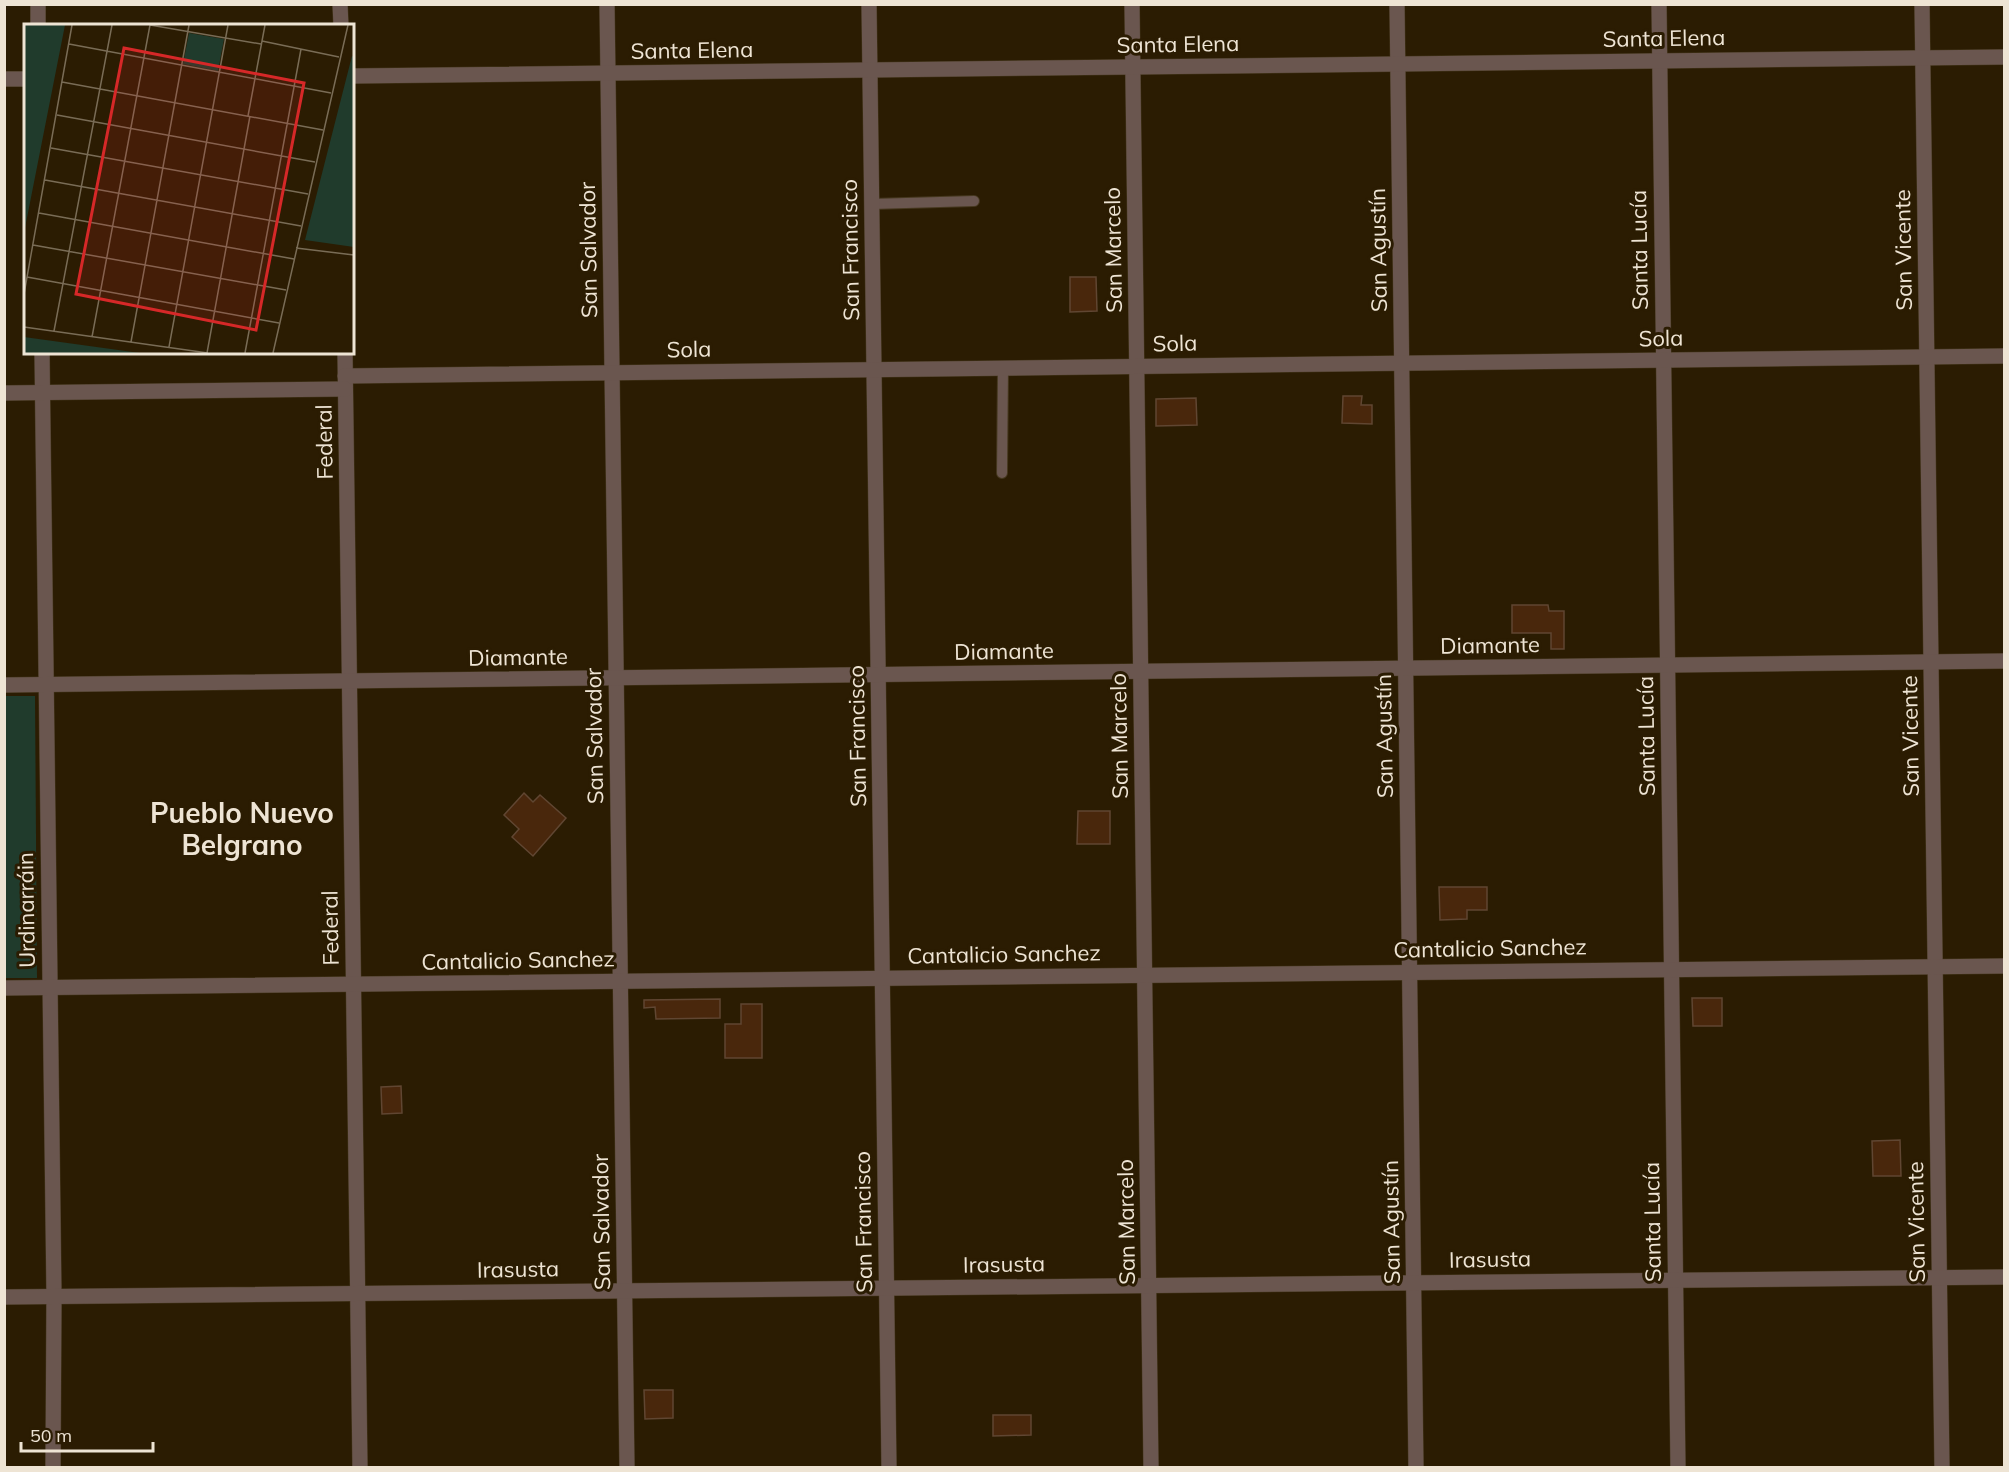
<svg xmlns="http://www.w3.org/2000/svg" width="2009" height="1472" viewBox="0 0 2009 1472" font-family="Mulish,sans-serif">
<rect width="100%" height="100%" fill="#2b1c02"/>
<path fill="#203b2c" d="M 5,696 L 35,696 L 37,978 L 5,978 Z"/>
<g fill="#49270c" stroke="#604632" stroke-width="1.5">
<path d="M 1070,277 L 1096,277 L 1097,311 L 1070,312 Z"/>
<path d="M 1343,396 L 1362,396 L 1361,405 L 1372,405 L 1372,424 L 1342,423 Z"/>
<path d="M 1196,398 L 1197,425 L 1156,426 L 1156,399 Z"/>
<path d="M 1512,605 L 1548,605 L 1549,611 L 1564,611 L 1564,649 L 1551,649 L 1551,633 L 1512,633 Z"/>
<path d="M 524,793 L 533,802 L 540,795 L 566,818 L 533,856 L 512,837 L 519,829 L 504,815 Z"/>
<path d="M 1078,811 L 1110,811 L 1110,844 L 1077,844 Z"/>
<path d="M 1439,887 L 1487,887 L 1487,910 L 1467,910 L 1467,919 L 1440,920 Z"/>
<path d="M 1692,998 L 1722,998 L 1722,1026 L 1693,1026 Z"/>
<path d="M 720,999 L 720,1018 L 656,1019 L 655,1007 L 644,1008 L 644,1000 Z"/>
<path d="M 741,1004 L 762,1004 L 762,1058 L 725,1058 L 725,1024 L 741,1024 Z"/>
<path d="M 401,1086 L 402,1113 L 382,1114 L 381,1087 Z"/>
<path d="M 1900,1140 L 1901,1176 L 1873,1176 L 1872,1141 Z"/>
<path d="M 644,1390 L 673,1390 L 673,1418 L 645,1419 Z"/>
<path d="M 993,1415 L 1031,1415 L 1031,1435 L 993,1436 Z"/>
</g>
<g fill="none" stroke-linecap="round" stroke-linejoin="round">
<g stroke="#46381f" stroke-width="12">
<g id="service">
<path d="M 872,204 L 974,201"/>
<path d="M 1002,473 L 1003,368"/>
</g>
</g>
<g stroke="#46381f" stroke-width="16">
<g id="minor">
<path d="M 38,4 L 38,26"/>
<path d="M 340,4 L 341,26"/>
<path d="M 607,4 L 627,1468"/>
<path d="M 869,4 L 889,1468"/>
<path d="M 1132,4 L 1151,1468"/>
<path d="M 1397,4 L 1416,1468"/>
<path d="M 1659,4 L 1678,1468"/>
<path d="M 1922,4 L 1942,1468"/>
<path d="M 352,76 L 2004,57"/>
<path d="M 4,79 L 26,79"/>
<path d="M 42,352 L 54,1296 L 53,1468"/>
<path d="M 345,352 L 360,1468"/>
<path d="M 345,376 L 2004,356"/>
<path d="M 4,393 L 345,389"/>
<path d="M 4,685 L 2004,661"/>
<path d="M 4,988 L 2004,966"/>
<path d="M 4,1297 L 2004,1277"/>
</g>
</g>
<use href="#service" stroke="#6a564f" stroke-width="10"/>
<use href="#minor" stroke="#6a564f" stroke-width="15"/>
</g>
<g text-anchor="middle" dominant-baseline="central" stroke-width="6" stroke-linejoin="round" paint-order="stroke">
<g font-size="22" fill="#eee4d4" stroke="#2b1c02">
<text transform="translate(1664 38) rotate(-1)">Santa Elena</text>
<text transform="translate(1178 44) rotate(-1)">Santa Elena</text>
<text transform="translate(692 50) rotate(-1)">Santa Elena</text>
<text transform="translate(588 250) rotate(-91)">San Salvador</text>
<text transform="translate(850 250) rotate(-91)">San Francisco</text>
<text transform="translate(1113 250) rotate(-91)">San Marcelo</text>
<text transform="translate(1378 250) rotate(-91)">San Agustín</text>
<text transform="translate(1639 250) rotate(-91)">Santa Lucía</text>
<text transform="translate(1903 250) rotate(-91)">San Vicente</text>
<text transform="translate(1661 338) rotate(-1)">Sola</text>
<text transform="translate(1175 343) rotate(-1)">Sola</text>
<text transform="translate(689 349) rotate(-1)">Sola</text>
<text transform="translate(324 442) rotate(-91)">Federal</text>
<text transform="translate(1490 645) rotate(-1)">Diamante</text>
<text transform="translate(1004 651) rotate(-1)">Diamante</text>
<text transform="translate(518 657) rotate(-1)">Diamante</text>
<text transform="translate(594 736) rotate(-91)">San Salvador</text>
<text transform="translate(857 736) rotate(-91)">San Francisco</text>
<text transform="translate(1119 736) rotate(-91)">San Marcelo</text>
<text transform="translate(1384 736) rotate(-91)">San Agustín</text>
<text transform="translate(1646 736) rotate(-91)">Santa Lucía</text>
<text transform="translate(1910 736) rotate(-91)">San Vicente</text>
<text transform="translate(26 910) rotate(-91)">Urdinarráin</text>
<text transform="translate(330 928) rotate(-91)">Federal</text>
<text transform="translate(1490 948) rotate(-1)">Cantalicio Sanchez</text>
<text transform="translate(1004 954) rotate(-1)">Cantalicio Sanchez</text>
<text transform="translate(518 960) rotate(-1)">Cantalicio Sanchez</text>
<text transform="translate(601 1222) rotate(-91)">San Salvador</text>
<text transform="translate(863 1222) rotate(-91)">San Francisco</text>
<text transform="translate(1126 1222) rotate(-91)">San Marcelo</text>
<text transform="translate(1391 1222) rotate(-91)">San Agustín</text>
<text transform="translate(1652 1222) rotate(-91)">Santa Lucía</text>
<text transform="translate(1916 1222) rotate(-91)">San Vicente</text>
<text transform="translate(1490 1259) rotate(-1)">Irasusta</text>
<text transform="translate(1004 1264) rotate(-1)">Irasusta</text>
<text transform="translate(518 1269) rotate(-1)">Irasusta</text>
</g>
<g font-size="28" font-weight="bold" fill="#eee4d4" stroke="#2b1c02">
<text x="242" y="812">Pueblo Nuevo<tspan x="242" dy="32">Belgrano</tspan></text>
</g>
</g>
<g transform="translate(24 24)">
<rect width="330" height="330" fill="#2b1c02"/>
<path d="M 0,1 L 41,1 L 0,209 ZM 165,9 L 200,15 L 194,47 L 159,40 ZM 328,32 L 330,33 L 330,223 L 281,216 ZM 0,313 L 116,329 L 0,329 Z" fill="#203b2c"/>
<path fill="none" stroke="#796c56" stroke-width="1.5" d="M 126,1 L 237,20M 238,17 L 315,33M 45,20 L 307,69M 38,58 L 299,106M 33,91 L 291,138M 224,92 L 241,1M 27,124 L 284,170M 21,156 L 277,202M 15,189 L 270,235M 9,221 L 262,266M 272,224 L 330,231M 3,253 L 255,299M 0,270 L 48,1M 0,303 L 184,329M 30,307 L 88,1M 68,313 L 126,1M 107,318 L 165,1M 145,323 L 204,1M 183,329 L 226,92M 221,329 L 277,25M 249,329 L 324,1"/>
<path fill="#d62828" fill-opacity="0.15" stroke="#d62828" stroke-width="3" d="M 100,24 L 280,59 L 232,306 L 52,270 Z"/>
<rect width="330" height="330" fill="none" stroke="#eee4d4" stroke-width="3"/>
</g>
<rect width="2009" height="1472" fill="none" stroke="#eee4d4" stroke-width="12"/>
<path d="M21 1442v9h132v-9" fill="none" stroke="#eee4d4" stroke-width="3"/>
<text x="30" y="1442" font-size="18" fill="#eee4d4" stroke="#2b1c02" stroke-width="4.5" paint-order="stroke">50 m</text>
</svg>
